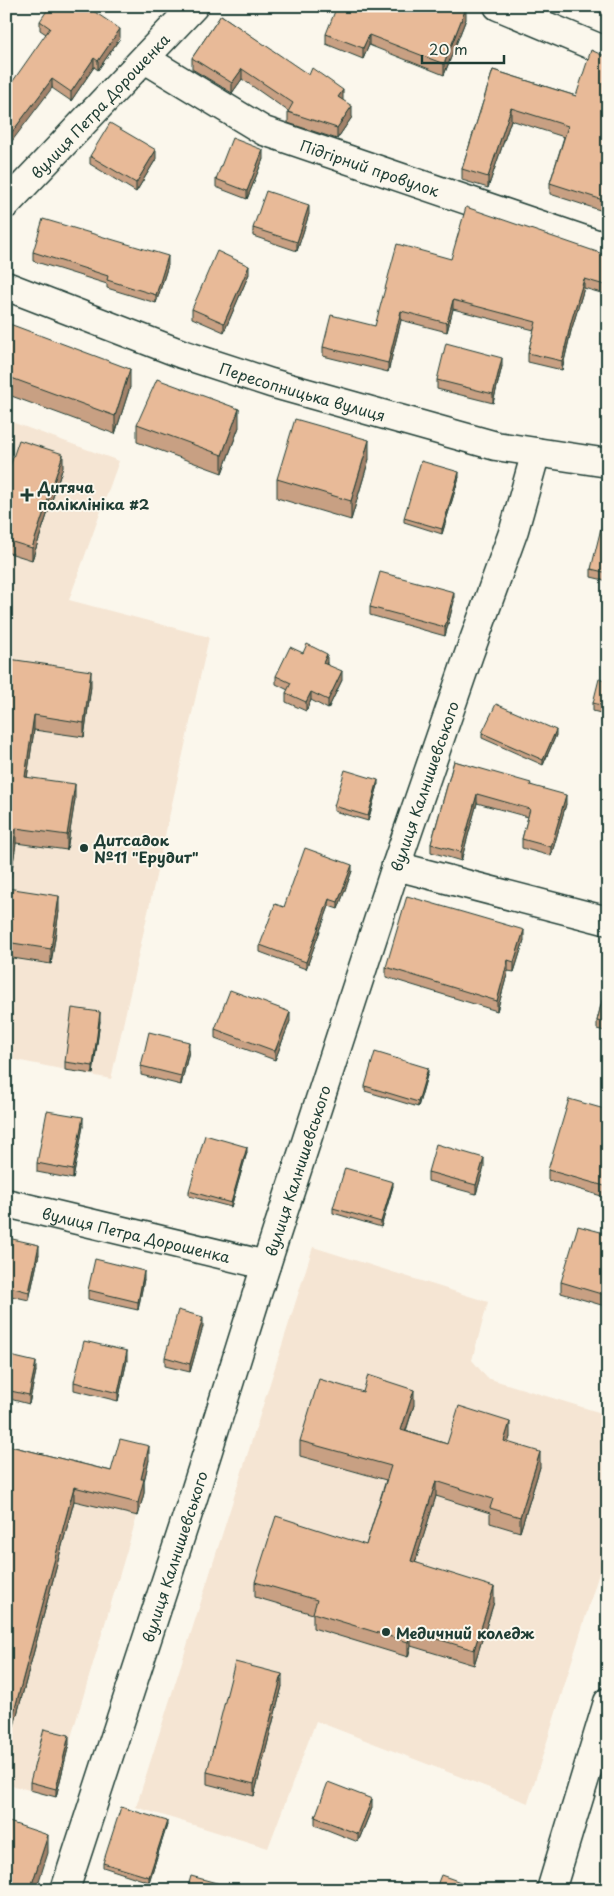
<svg xmlns="http://www.w3.org/2000/svg" width="614" height="1896" viewBox="0 0 614 1896" font-family="'Playpen Sans',sans-serif">
<rect width="100%" height="100%" fill="#fbf7ec"/>
<filter id="ink" filterUnits="userSpaceOnUse"><feTurbulence type="fractalNoise" baseFrequency=".02" numOctaves="2"/><feDisplacementMap in="SourceGraphic" scale="10" xChannelSelector="R" yChannelSelector="G"/><feConvolveMatrix kernelMatrix="1 2 1 2 8 2 1 2 1" color-interpolation-filters="sRGB"/></filter>
<g filter="url(#ink)">
<g fill="#f5e5d3">
<path d="M 6,420 L 119,461 L 69,600 L 209,637 L 111,1079 L 6,1058 Z"/>
<path d="M 313,1247 L 488,1302 L 472,1360 L 487,1378 L 608,1415 L 608,1544 L 528,1803 L 316,1721 L 268,1848 L 136,1807 Z"/>
<path d="M 6,1459 L 144,1493 L 69,1744 L 56,1797 L 6,1784 Z"/>
</g>
<g fill="none" stroke-linecap="round" stroke-linejoin="round">
<g stroke="#1f3d34" stroke-width="31">
<g id="street">
<path d="M 498,6 L 608,52"/>
<path id="s1" d="M 145,59 L 264,131 L 608,248"/>
<path id="s2" d="M 6,286 L 182,354 L 271,383 L 496,446 L 608,463"/>
<path d="M 396,866 L 608,921"/>
<path id="s3" d="M 6,1203 L 266,1265"/>
<path id="s4" d="M 65,1890 L 194,1495 L 266,1265 L 396,866 L 469,654 L 514,530 L 536,452"/>
<path d="M 551,1890 L 608,1702"/>
</g>
</g>
<g stroke="#1f3d34" stroke-width="31">
<g id="secondary">
<path id="s5" d="M 6,204 L 194,6"/>
</g>
</g>
<use href="#street" stroke="#fbf7ec" stroke-width="28"/>
<use href="#secondary" stroke="#fbf7ec" stroke-width="28"/>
</g>
<g fill="#c8a083" stroke="#1f3d34">
<path d="M 580,6 L 608,6 L 608,15 Z"/>
<path d="M 221,15 L 343,100 L 352,117 L 337,139 L 288,123 L 288,111 L 242,79 L 232,93 L 192,69 L 192,58 Z"/>
<path d="M 466,19 L 444,75 L 369,45 L 363,59 L 326,44 L 326,34 Z"/>
<path d="M 40,21 L 120,38 L 98,70 L 94,67 L 71,101 L 52,88 L 46,34 L 40,30 Z"/>
<path d="M 602,55 L 608,55 L 608,206 L 606,212 L 550,194 L 550,183 L 564,137 L 511,120 L 488,188 L 462,180 L 462,169 L 493,70 L 576,96 Z"/>
<path d="M 90,156 L 156,159 L 136,192 L 90,164 Z"/>
<path d="M 263,159 L 247,199 L 216,187 L 216,179 Z"/>
<path d="M 309,214 L 297,251 L 253,236 L 253,228 Z"/>
<path d="M 33,252 L 168,265 L 156,303 L 107,288 L 107,284 L 33,261 Z"/>
<path d="M 608,254 L 608,295 L 584,288 L 571,331 L 562,370 L 528,362 L 528,353 L 534,330 L 453,309 L 447,332 L 401,320 L 388,372 L 323,356 L 323,347 L 375,326 L 451,259 Z"/>
<path d="M 249,274 L 224,332 L 192,318 L 192,309 Z"/>
<path d="M 6,325 L 130,387 L 115,434 L 6,394 Z"/>
<path d="M 502,366 L 493,403 L 437,389 L 437,380 Z"/>
<path d="M 137,424 L 239,427 L 222,473 L 137,442 Z"/>
<path d="M 369,459 L 351,520 L 277,498 L 277,479 Z"/>
<path d="M 63,467 L 32,560 L 6,552 L 6,478 Z"/>
<path d="M 459,477 L 442,534 L 404,522 L 404,518 Z"/>
<path d="M 608,521 L 608,581 L 591,577 L 591,569 Z"/>
<path d="M 454,601 L 445,636 L 370,615 L 370,607 Z"/>
<path d="M 303,653 L 327,662 L 327,664 L 342,680 L 328,709 L 311,700 L 306,711 L 286,702 L 286,693 L 288,690 L 276,684 L 276,676 Z"/>
<path d="M 6,679 L 91,686 L 84,737 L 34,730 L 27,777 L 75,799 L 67,850 L 16,843 L 9,889 L 59,911 L 51,964 L 6,957 Z"/>
<path d="M 608,681 L 608,715 L 593,711 L 593,703 Z"/>
<path d="M 482,733 L 556,735 L 543,765 L 482,738 Z"/>
<path d="M 454,761 L 531,785 L 566,804 L 551,856 L 522,848 L 522,839 L 528,817 L 477,803 L 461,861 L 431,852 L 431,844 Z"/>
<path d="M 378,785 L 368,821 L 334,811 L 334,806 Z"/>
<path d="M 352,871 L 338,909 L 329,906 L 306,969 L 260,952 L 260,945 L 284,907 Z"/>
<path d="M 524,940 L 514,972 L 508,971 L 497,1011 L 386,977 L 386,967 Z"/>
<path d="M 608,977 L 608,1032 L 597,1029 L 597,1021 Z"/>
<path d="M 100,1021 L 93,1074 L 65,1070 L 65,1062 Z"/>
<path d="M 290,1021 L 275,1060 L 215,1038 L 215,1029 Z"/>
<path d="M 189,1051 L 181,1085 L 141,1075 L 141,1066 Z"/>
<path d="M 428,1072 L 418,1107 L 365,1091 L 365,1086 Z"/>
<path d="M 608,1110 L 608,1198 L 548,1180 L 548,1170 Z"/>
<path d="M 83,1126 L 73,1179 L 37,1172 L 37,1163 Z"/>
<path d="M 247,1152 L 231,1207 L 189,1196 L 189,1191 Z"/>
<path d="M 484,1167 L 476,1194 L 428,1181 L 428,1172 Z"/>
<path d="M 393,1186 L 381,1227 L 333,1213 L 333,1208 Z"/>
<path d="M 608,1234 L 608,1307 L 561,1293 L 561,1282 Z"/>
<path d="M 6,1248 L 39,1254 L 29,1300 L 6,1295 Z"/>
<path d="M 144,1279 L 138,1310 L 88,1299 L 88,1290 Z"/>
<path d="M 203,1326 L 190,1372 L 165,1366 L 165,1357 Z"/>
<path d="M 6,1355 L 36,1371 L 29,1404 L 6,1398 Z"/>
<path d="M 127,1360 L 118,1401 L 74,1390 L 74,1382 Z"/>
<path d="M 363,1392 L 414,1405 L 406,1431 L 447,1444 L 510,1437 L 508,1442 L 540,1467 L 520,1532 L 490,1523 L 490,1513 L 436,1496 L 415,1562 L 494,1602 L 474,1665 L 411,1646 L 408,1657 L 313,1628 L 313,1614 L 255,1597 L 255,1582 L 366,1545 L 386,1480 L 300,1456 L 300,1441 Z"/>
<path d="M 6,1445 L 111,1471 L 149,1460 L 144,1481 L 144,1493 L 138,1516 L 74,1501 L 11,1737 L 6,1735 Z"/>
<path d="M 282,1686 L 254,1796 L 207,1784 L 207,1772 Z"/>
<path d="M 69,1744 L 56,1797 L 30,1790 L 30,1782 Z"/>
<path d="M 372,1808 L 358,1842 L 315,1825 L 315,1817 Z"/>
<path d="M 167,1825 L 149,1882 L 103,1867 L 103,1863 Z"/>
</g>
<g fill="#a2826a" stroke="#1f3d34">
<path d="M 466,8 L 466,19 L 444,75 L 444,64 Z"/>
<path d="M 120,29 L 120,38 L 98,70 L 98,61 Z"/>
<path d="M 369,35 L 369,45 L 363,59 L 363,48 Z"/>
<path d="M 94,58 L 94,67 L 71,101 L 71,92 Z"/>
<path d="M 242,69 L 242,79 L 232,93 L 232,83 Z"/>
<path d="M 52,79 L 52,88 L 6,149 L 6,140 Z"/>
<path d="M 343,90 L 343,101 L 338,97 Z"/>
<path d="M 352,106 L 352,117 L 337,139 L 337,128 Z"/>
<path d="M 511,108 L 511,120 L 488,188 L 488,177 Z"/>
<path d="M 156,150 L 156,159 L 136,192 L 136,183 Z"/>
<path d="M 263,150 L 263,159 L 247,199 L 247,191 Z"/>
<path d="M 608,194 L 608,206 L 606,212 L 606,201 Z"/>
<path d="M 309,205 L 309,214 L 297,251 L 297,242 Z"/>
<path d="M 168,256 L 168,265 L 156,303 L 156,295 Z"/>
<path d="M 249,266 L 249,274 L 224,332 L 224,323 Z"/>
<path d="M 584,279 L 584,288 L 571,331 L 562,370 L 562,361 L 571,322 Z"/>
<path d="M 453,300 L 453,309 L 447,332 L 447,323 Z"/>
<path d="M 401,311 L 401,320 L 388,372 L 388,363 Z"/>
<path d="M 502,358 L 502,366 L 493,403 L 493,394 Z"/>
<path d="M 130,369 L 130,387 L 115,434 L 115,416 Z"/>
<path d="M 239,409 L 239,427 L 222,473 L 222,455 Z"/>
<path d="M 369,440 L 369,459 L 351,520 L 351,501 Z"/>
<path d="M 63,454 L 63,467 L 32,560 L 32,548 Z"/>
<path d="M 459,472 L 459,477 L 442,534 L 442,529 Z"/>
<path d="M 454,592 L 454,601 L 445,636 L 445,627 Z"/>
<path d="M 327,654 L 327,662 L 323,671 L 323,663 Z"/>
<path d="M 91,671 L 91,686 L 84,737 L 84,723 Z"/>
<path d="M 342,671 L 342,680 L 328,709 L 328,700 Z"/>
<path d="M 311,692 L 311,700 L 306,711 L 306,702 Z"/>
<path d="M 34,715 L 34,730 L 25,792 L 25,777 Z"/>
<path d="M 556,730 L 556,735 L 543,765 L 543,760 Z"/>
<path d="M 378,780 L 378,785 L 368,821 L 368,816 Z"/>
<path d="M 75,784 L 75,799 L 67,850 L 67,835 Z"/>
<path d="M 477,794 L 477,803 L 461,861 L 461,852 Z"/>
<path d="M 566,795 L 566,804 L 551,856 L 551,847 Z"/>
<path d="M 16,828 L 16,843 L 7,903 L 7,888 Z"/>
<path d="M 352,865 L 352,871 L 338,909 L 338,902 Z"/>
<path d="M 59,896 L 59,911 L 51,964 L 51,949 Z"/>
<path d="M 329,899 L 329,906 L 306,969 L 306,962 Z"/>
<path d="M 524,930 L 524,940 L 514,972 L 514,962 Z"/>
<path d="M 508,960 L 508,971 L 497,1011 L 497,1001 Z"/>
<path d="M 100,1012 L 100,1021 L 93,1074 L 93,1066 Z"/>
<path d="M 290,1012 L 290,1021 L 275,1060 L 275,1051 Z"/>
<path d="M 189,1042 L 189,1051 L 181,1085 L 181,1076 Z"/>
<path d="M 428,1068 L 428,1072 L 418,1107 L 418,1102 Z"/>
<path d="M 83,1117 L 83,1126 L 73,1179 L 73,1170 Z"/>
<path d="M 247,1147 L 247,1152 L 231,1207 L 231,1203 Z"/>
<path d="M 484,1158 L 484,1167 L 476,1194 L 476,1185 Z"/>
<path d="M 393,1182 L 393,1186 L 381,1227 L 381,1222 Z"/>
<path d="M 39,1245 L 39,1254 L 29,1300 L 29,1292 Z"/>
<path d="M 144,1271 L 144,1279 L 138,1310 L 138,1302 Z"/>
<path d="M 203,1317 L 203,1326 L 190,1372 L 190,1364 Z"/>
<path d="M 127,1351 L 127,1360 L 118,1401 L 118,1393 Z"/>
<path d="M 36,1362 L 36,1371 L 29,1404 L 29,1395 Z"/>
<path d="M 414,1390 L 414,1405 L 401,1445 L 401,1430 Z"/>
<path d="M 510,1422 L 510,1437 L 504,1456 L 504,1441 Z"/>
<path d="M 149,1446 L 149,1460 L 144,1481 L 144,1493 L 138,1516 L 138,1503 L 141,1479 Z"/>
<path d="M 540,1452 L 540,1467 L 520,1532 L 520,1517 Z"/>
<path d="M 436,1481 L 436,1496 L 411,1576 L 411,1561 Z"/>
<path d="M 74,1487 L 74,1501 L 11,1737 L 11,1723 Z"/>
<path d="M 494,1587 L 494,1602 L 474,1665 L 474,1650 Z"/>
<path d="M 411,1631 L 411,1646 L 408,1657 L 408,1642 Z"/>
<path d="M 282,1674 L 282,1686 L 254,1796 L 254,1784 Z"/>
<path d="M 69,1735 L 69,1744 L 56,1797 L 56,1789 Z"/>
<path d="M 372,1799 L 372,1808 L 358,1842 L 358,1834 Z"/>
<path d="M 167,1821 L 167,1825 L 149,1882 L 149,1877 Z"/>
<path d="M 48,1835 L 48,1853 L 36,1890 L 30,1890 Z"/>
</g>
<g fill="#e8ba98" stroke="#1f3d34">
<path d="M 50,6 L 86,6 L 120,29 L 98,61 L 94,58 L 71,92 L 52,79 L 6,140 L 6,91 L 50,28 L 40,21 Z"/>
<path d="M 337,6 L 460,6 L 466,8 L 444,64 L 369,35 L 363,48 L 326,34 Z"/>
<path d="M 221,15 L 309,75 L 312,68 L 343,90 L 338,97 L 352,106 L 337,128 L 288,112 L 293,103 L 242,69 L 232,83 L 192,58 Z"/>
<path d="M 591,50 L 602,55 L 608,55 L 608,194 L 606,201 L 550,183 L 568,126 L 511,108 L 488,177 L 462,169 L 493,70 L 576,96 Z"/>
<path d="M 110,123 L 156,150 L 136,183 L 90,156 Z"/>
<path d="M 232,138 L 263,150 L 247,191 L 216,179 Z"/>
<path d="M 266,191 L 309,205 L 297,242 L 253,228 Z"/>
<path d="M 466,207 L 603,254 L 608,254 L 608,286 L 584,279 L 571,322 L 562,361 L 528,353 L 536,322 L 453,300 L 447,323 L 401,311 L 388,363 L 323,347 L 331,315 L 375,326 L 397,244 L 451,259 Z"/>
<path d="M 43,219 L 168,256 L 156,295 L 107,280 L 108,276 L 33,252 Z"/>
<path d="M 217,251 L 249,266 L 224,323 L 192,309 Z"/>
<path d="M 7,323 L 130,369 L 115,416 L 6,376 Z"/>
<path d="M 446,343 L 502,358 L 493,394 L 437,380 Z"/>
<path d="M 157,379 L 239,409 L 222,455 L 137,424 Z"/>
<path d="M 295,419 L 369,440 L 351,501 L 277,479 Z"/>
<path d="M 19,440 L 63,454 L 32,548 L 6,540 L 6,478 Z"/>
<path d="M 421,461 L 459,472 L 442,529 L 404,518 Z"/>
<path d="M 603,520 L 608,521 L 608,573 L 591,569 Z"/>
<path d="M 380,572 L 454,592 L 445,627 L 370,607 Z"/>
<path d="M 307,644 L 327,654 L 323,663 L 342,671 L 328,700 L 311,692 L 306,702 L 286,693 L 291,683 L 276,676 L 290,647 L 303,653 Z"/>
<path d="M 9,659 L 91,671 L 84,723 L 34,715 L 25,777 L 75,784 L 67,835 L 16,828 L 7,888 L 59,896 L 51,949 L 6,942 L 6,679 Z"/>
<path d="M 599,679 L 608,681 L 608,707 L 593,703 Z"/>
<path d="M 496,704 L 556,730 L 543,760 L 482,733 Z"/>
<path d="M 454,761 L 531,783 L 530,785 L 566,795 L 551,847 L 522,839 L 530,809 L 477,794 L 461,852 L 431,844 Z"/>
<path d="M 345,770 L 378,780 L 368,816 L 334,806 Z"/>
<path d="M 305,848 L 352,865 L 338,902 L 329,899 L 306,962 L 260,945 L 275,904 L 284,907 Z"/>
<path d="M 407,896 L 524,930 L 514,962 L 508,960 L 497,1001 L 386,967 Z"/>
<path d="M 608,977 L 608,1023 L 597,1021 Z"/>
<path d="M 230,990 L 290,1012 L 275,1051 L 215,1029 Z"/>
<path d="M 72,1008 L 100,1012 L 93,1066 L 65,1062 Z"/>
<path d="M 149,1032 L 189,1042 L 181,1076 L 141,1066 Z"/>
<path d="M 375,1052 L 428,1068 L 418,1102 L 365,1086 Z"/>
<path d="M 569,1099 L 608,1110 L 608,1187 L 548,1170 Z"/>
<path d="M 47,1111 L 83,1117 L 73,1170 L 37,1163 Z"/>
<path d="M 205,1135 L 247,1147 L 231,1203 L 189,1191 Z"/>
<path d="M 436,1144 L 484,1158 L 476,1185 L 428,1172 Z"/>
<path d="M 345,1168 L 393,1182 L 381,1222 L 333,1208 Z"/>
<path d="M 578,1226 L 608,1234 L 608,1296 L 561,1282 Z"/>
<path d="M 8,1238 L 39,1245 L 29,1292 L 6,1286 L 6,1248 Z"/>
<path d="M 95,1259 L 144,1271 L 138,1302 L 88,1290 Z"/>
<path d="M 178,1310 L 203,1317 L 190,1364 L 165,1357 Z"/>
<path d="M 84,1341 L 127,1351 L 118,1393 L 74,1382 Z"/>
<path d="M 6,1355 L 36,1362 L 29,1395 L 6,1390 Z"/>
<path d="M 368,1375 L 414,1390 L 401,1430 L 447,1444 L 459,1406 L 510,1422 L 504,1441 L 540,1452 L 520,1517 L 490,1508 L 493,1499 L 436,1481 L 411,1561 L 494,1587 L 474,1650 L 411,1631 L 408,1642 L 313,1613 L 317,1600 L 255,1582 L 276,1516 L 366,1545 L 391,1466 L 300,1441 L 319,1379 L 363,1392 Z"/>
<path d="M 120,1439 L 149,1446 L 141,1479 L 144,1479 L 138,1503 L 74,1487 L 11,1723 L 6,1722 L 6,1445 L 111,1471 Z"/>
<path d="M 235,1662 L 282,1674 L 254,1784 L 207,1772 Z"/>
<path d="M 44,1729 L 69,1735 L 56,1789 L 30,1782 Z"/>
<path d="M 328,1782 L 372,1799 L 358,1834 L 315,1817 Z"/>
<path d="M 121,1807 L 167,1821 L 149,1877 L 103,1863 Z"/>
<path d="M 6,1821 L 48,1835 L 30,1890 L 6,1890 Z"/>
<path d="M 441,1875 L 483,1890 L 435,1890 Z"/>
<path d="M 191,1876 L 224,1885 L 223,1890 L 187,1890 Z"/>
</g>
</g>
<g fill="#1f3d34" stroke="#fbf7ec" stroke-width="2">
<path d="M24.5 487.5h5v5h5v5h-5v5h-5v-5h-5v-5h5z"/>
<circle cx="84" cy="848" r="5"/>
<circle cx="386" cy="1632" r="5"/>
</g>
<g text-anchor="middle" dominant-baseline="central" stroke-width="4" stroke-linejoin="round" paint-order="stroke">
<g font-size="15" fill="#1f3d34" stroke="#fbf7ec">
<text stroke="none"><textPath href="#s5" startOffset="136">вулиця Петра Дорошенка</textPath></text>
<text stroke="none"><textPath href="#s1" startOffset="251">Підгірний провулок</textPath></text>
<text stroke="none"><textPath href="#s2" startOffset="315">Пересопницька вулиця</textPath></text>
<text stroke="none"><textPath href="#s4" startOffset="1161">вулиця Калнишевського</textPath></text>
<text stroke="none"><textPath href="#s4" startOffset="756">вулиця Калнишевського</textPath></text>
<text stroke="none"><textPath href="#s3" startOffset="134">вулиця Петра Дорошенка</textPath></text>
<text stroke="none"><textPath href="#s4" startOffset="351">вулиця Калнишевського</textPath></text>
</g>
<g font-size="15" font-weight="bold" fill="#1f3d34" stroke="#fbf7ec" text-anchor="start">
<text x="38" y="486">Дитяча<tspan x="38" dy="17">поліклініка #2</tspan></text>
<text x="94" y="839">Дитсадок<tspan x="94" dy="17">№11 "Ерудит"</tspan></text>
<text x="396" y="1632">Медичний коледж</text>
</g>
</g>
<rect width="614" height="1896" fill="none" stroke="#fbf7ec" stroke-width="25"/>
<rect x="12" y="12" width="589" height="1871" fill="none" stroke="#1f3d34" stroke-width="2" filter="url(#ink)"/>
<path d="M422 55v8h82v-8" fill="none" stroke="#1f3d34" stroke-width="2.5"/>
<text x="429" y="55" font-size="15" fill="#1f3d34" stroke="#fbf7ec" stroke-width="4" paint-order="stroke">20 m</text>
</svg>
